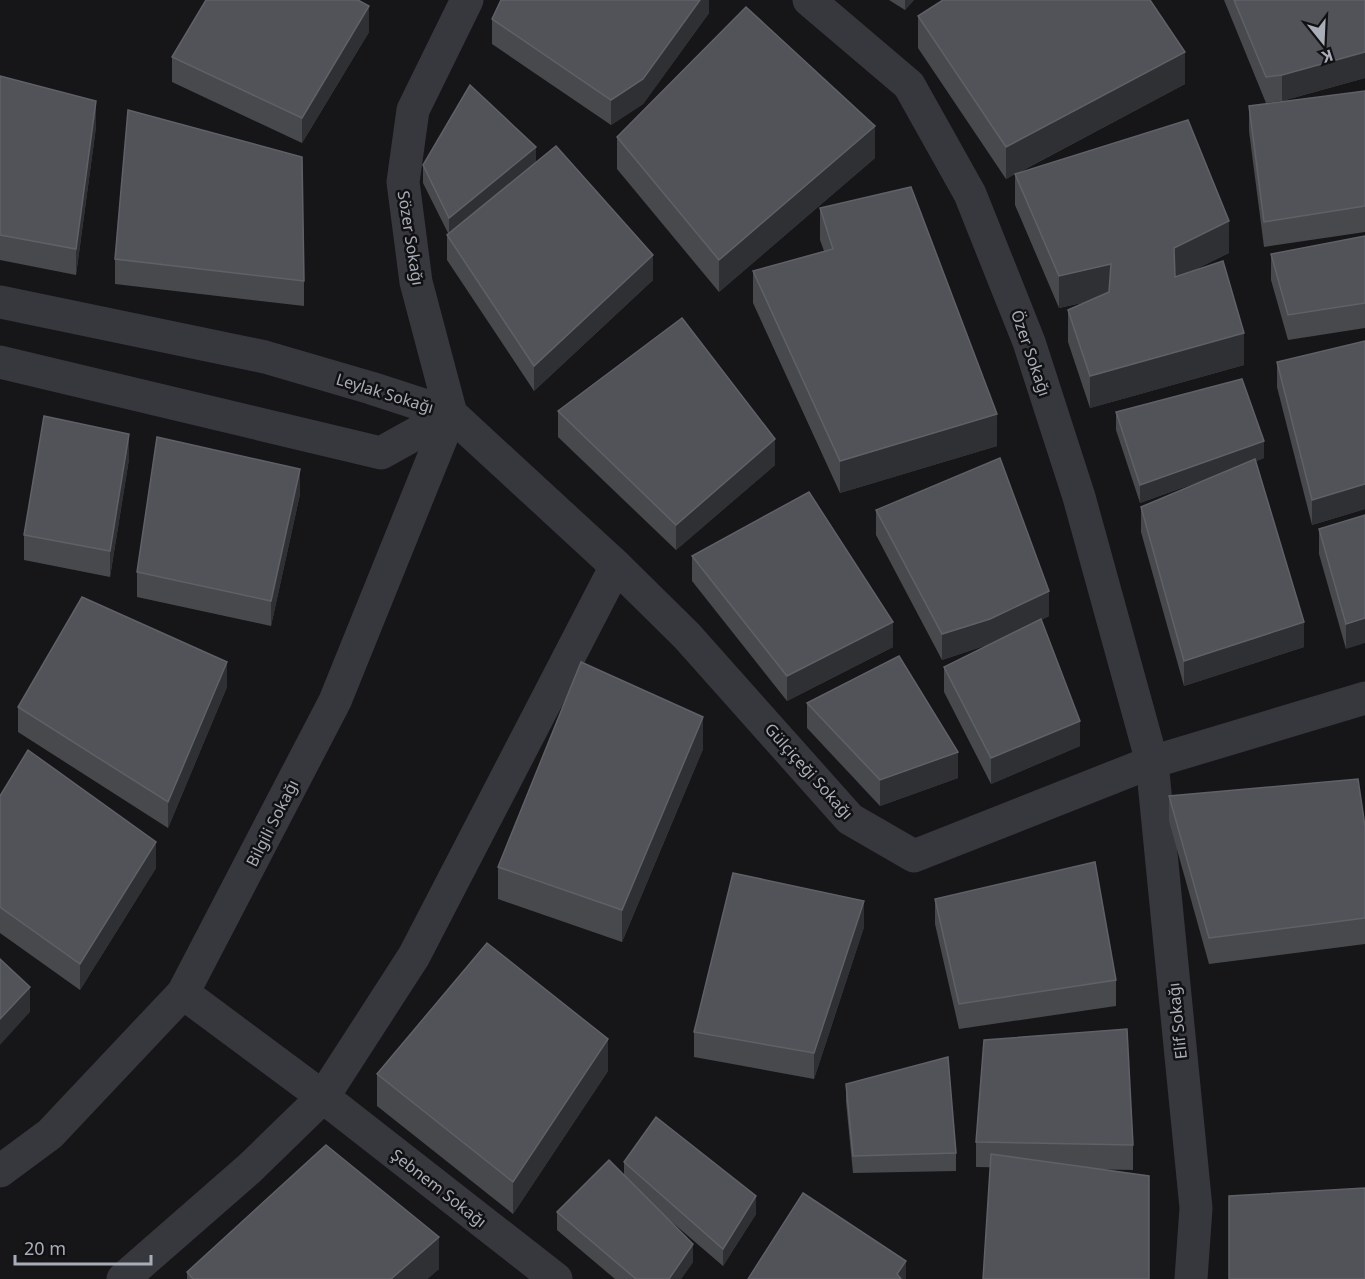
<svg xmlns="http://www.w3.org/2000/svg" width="1365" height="1279" viewBox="0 0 1365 1279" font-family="'Noto Sans',sans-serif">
<rect width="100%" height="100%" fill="#161618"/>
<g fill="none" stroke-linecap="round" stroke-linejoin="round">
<g stroke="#37383d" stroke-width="33">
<path d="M 809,0 L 909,85 L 970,194 L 1029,342 L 1079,497 L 1152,762 L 1196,1208 L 1191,1279"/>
<path d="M 0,302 L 265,357 L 371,388 L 451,414 L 616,566 L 687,636 L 850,819 L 914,856 L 1152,762 L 1365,698"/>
<path d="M 0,362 L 381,453 L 451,414"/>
<path d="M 451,414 L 416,282 L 403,182 L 413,110 L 467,0"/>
<path d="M 183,993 L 323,1097 L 556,1279"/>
<path d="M 0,1171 L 50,1134 L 183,993 L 335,701 L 451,414"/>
<path d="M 123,1279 L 250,1168 L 323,1097 L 414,956 L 616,566"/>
</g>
</g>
<g fill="#47494d">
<path d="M 709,0 L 709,13 L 643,104 L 611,125 L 492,44 L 492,19 Z"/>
<path d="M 889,0 L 914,0 L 905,10 Z"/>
<path d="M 1224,0 L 1365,0 L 1365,78 L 1282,101 L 1266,103 Z"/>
<path d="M 918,16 L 1185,84 L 1018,173 L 1229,253 L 1190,272 L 1244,365 L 1090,408 L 1068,342 L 1068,310 L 1086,302 L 1059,308 L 1015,205 L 1015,174 L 1006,179 L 918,48 Z"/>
<path d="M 369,32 L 302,143 L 172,82 L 172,57 Z"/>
<path d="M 0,76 L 96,127 L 76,275 L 0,260 Z"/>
<path d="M 1365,91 L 1365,232 L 1264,247 L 1249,131 L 1249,106 Z"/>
<path d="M 617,137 L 875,158 L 719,292 L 617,169 Z"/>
<path d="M 536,162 L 653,280 L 534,391 L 447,260 L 447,235 L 448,233 L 423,183 L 423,165 Z"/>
<path d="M 820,208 L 997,446 L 840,493 L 753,303 L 753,271 L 824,251 L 820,240 Z"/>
<path d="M 1365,236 L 1365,328 L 1288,340 L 1271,280 L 1271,254 Z"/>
<path d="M 115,259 L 304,281 L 304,306 L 115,284 Z"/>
<path d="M 1365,341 L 1365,509 L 1312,525 L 1277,387 L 1277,362 Z"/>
<path d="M 558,411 L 775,465 L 676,550 L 558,437 Z"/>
<path d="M 1116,412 L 1264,458 L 1256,461 L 1304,647 L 1184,686 L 1141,532 L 1141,507 L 1215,476 L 1140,503 L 1116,430 Z"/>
<path d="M 129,459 L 110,577 L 24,560 L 24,535 Z"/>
<path d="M 300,494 L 271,626 L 137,597 L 137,572 Z"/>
<path d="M 876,510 L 1049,616 L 1041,620 L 1080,746 L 991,784 L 944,692 L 944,667 L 990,644 L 942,660 L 876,535 Z"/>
<path d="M 1365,515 L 1346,649 L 1319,554 L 1319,529 Z"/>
<path d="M 692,556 L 893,647 L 787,701 L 692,581 Z"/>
<path d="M 227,687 L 168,828 L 18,732 L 18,707 Z"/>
<path d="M 807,703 L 958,778 L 880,806 L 807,728 Z"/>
<path d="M 703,749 L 622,942 L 498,899 L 498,867 Z"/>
<path d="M 0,796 L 156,868 L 80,990 L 0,933 Z"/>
<path d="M 1169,796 L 1365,826 L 1365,944 L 1209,964 L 1169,821 Z"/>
<path d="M 935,899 L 1116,980 L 1116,1006 L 959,1029 L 935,924 Z"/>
<path d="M 864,927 L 814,1079 L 694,1057 L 694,1032 Z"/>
<path d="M 608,1071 L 513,1214 L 377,1106 L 377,1074 Z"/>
<path d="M 846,1084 L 956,1153 L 956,1171 L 853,1173 L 846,1102 Z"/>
<path d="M 976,1142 L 1133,1145 L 1133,1170 L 976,1167 Z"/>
<path d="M 624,1162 L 756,1214 L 723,1266 L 666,1217 L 693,1262 L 681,1279 L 615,1279 L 557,1230 L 557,1212 L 624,1175 Z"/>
<path d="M 439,1269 L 427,1279 L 187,1279 L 187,1272 Z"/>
</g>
<g fill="#2f3033">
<path d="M 700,0 L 709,0 L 709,13 L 643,104 L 611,125 L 611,100 Z"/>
<path d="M 905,0 L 914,0 L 905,10 Z"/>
<path d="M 369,6 L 369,32 L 302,143 L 302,118 Z"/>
<path d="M 1185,52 L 1185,84 L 1006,179 L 1006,147 Z"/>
<path d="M 1365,52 L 1365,78 L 1282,101 L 1282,75 Z"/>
<path d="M 96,101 L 96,127 L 76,275 L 76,249 Z"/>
<path d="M 875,126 L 875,158 L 719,292 L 719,260 Z"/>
<path d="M 536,147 L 536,165 L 449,235 L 449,218 Z"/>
<path d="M 1229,221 L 1229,253 L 1174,280 L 1174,248 Z"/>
<path d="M 653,255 L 653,280 L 534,391 L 534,366 Z"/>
<path d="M 1111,264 L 1111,296 L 1059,308 L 1059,276 Z"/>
<path d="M 1244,333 L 1244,365 L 1090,408 L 1090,376 Z"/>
<path d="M 997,414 L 997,446 L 840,493 L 840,461 Z"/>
<path d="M 129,434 L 129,459 L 110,577 L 110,551 Z"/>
<path d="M 775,439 L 775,465 L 676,550 L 676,525 Z"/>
<path d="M 1264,441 L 1264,458 L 1140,503 L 1140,485 Z"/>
<path d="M 300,469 L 300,494 L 271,626 L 271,601 Z"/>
<path d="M 1365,484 L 1365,509 L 1312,525 L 1312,500 Z"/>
<path d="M 1049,591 L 1049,616 L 990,644 L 942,660 L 942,634 Z"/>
<path d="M 1365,618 L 1365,643 L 1346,649 L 1346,624 Z"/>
<path d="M 893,622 L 893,647 L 787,701 L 787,676 Z"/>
<path d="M 1304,622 L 1304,647 L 1184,686 L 1184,661 Z"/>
<path d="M 227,662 L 227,687 L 168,828 L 168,802 Z"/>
<path d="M 703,717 L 703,749 L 622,942 L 622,910 Z"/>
<path d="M 1080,721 L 1080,746 L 991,784 L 991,758 Z"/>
<path d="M 958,752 L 958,778 L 880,806 L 880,780 Z"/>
<path d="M 156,842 L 156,868 L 80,990 L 80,964 Z"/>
<path d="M 864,901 L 864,927 L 814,1079 L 814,1053 Z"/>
<path d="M 30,987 L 30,1012 L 0,1045 L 0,1019 Z"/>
<path d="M 608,1039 L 608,1071 L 513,1214 L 513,1182 Z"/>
<path d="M 756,1196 L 756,1214 L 723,1266 L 723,1249 Z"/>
<path d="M 439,1237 L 439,1269 L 427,1279 L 391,1279 Z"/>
<path d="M 693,1244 L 693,1262 L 681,1279 L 669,1279 Z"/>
<path d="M 906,1261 L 906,1279 L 897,1279 L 897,1274 Z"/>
</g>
<g fill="#525359" stroke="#5f6168" stroke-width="1.5">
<path d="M 206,0 L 358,0 L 369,6 L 302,118 L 172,57 Z"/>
<path d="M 501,0 L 700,0 L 643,79 L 611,100 L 492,19 Z"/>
<path d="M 943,0 L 1150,0 L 1185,52 L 1006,147 L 918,16 Z"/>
<path d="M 1234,0 L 1365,0 L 1365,52 L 1282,75 L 1266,77 Z"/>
<path d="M 746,7 L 875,126 L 719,260 L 617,137 Z"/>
<path d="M 0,76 L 96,101 L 76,249 L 0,235 Z"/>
<path d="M 470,85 L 536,147 L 449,218 L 423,165 Z"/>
<path d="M 1365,91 L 1365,206 L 1264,222 L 1249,106 Z"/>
<path d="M 128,110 L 302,157 L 304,281 L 115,259 Z"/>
<path d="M 1188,120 L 1229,221 L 1174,248 L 1175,277 L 1223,261 L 1244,333 L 1090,376 L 1068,310 L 1109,292 L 1111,264 L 1059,276 L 1015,174 Z"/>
<path d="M 556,146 L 653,255 L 534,366 L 447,235 Z"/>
<path d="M 911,187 L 997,414 L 840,461 L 753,271 L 833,249 L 820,208 Z"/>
<path d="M 1365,236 L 1365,303 L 1288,315 L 1271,254 Z"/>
<path d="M 682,318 L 775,439 L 676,525 L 558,411 Z"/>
<path d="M 1365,341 L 1365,484 L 1312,500 L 1277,362 Z"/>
<path d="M 1242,379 L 1264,441 L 1140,485 L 1116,412 Z"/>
<path d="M 44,416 L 129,434 L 110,551 L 24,535 Z"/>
<path d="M 157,437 L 300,469 L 271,601 L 137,572 Z"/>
<path d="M 1000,458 L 1049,591 L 990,619 L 942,634 L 876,510 Z"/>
<path d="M 1255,459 L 1304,622 L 1184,661 L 1141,507 Z"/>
<path d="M 809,492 L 893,622 L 787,676 L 692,556 Z"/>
<path d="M 1365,515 L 1365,618 L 1346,624 L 1319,529 Z"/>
<path d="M 82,597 L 227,662 L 168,802 L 18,707 Z"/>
<path d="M 1041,619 L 1080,721 L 991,758 L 944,667 Z"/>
<path d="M 899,656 L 958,752 L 880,780 L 807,703 Z"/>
<path d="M 581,662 L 703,717 L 622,910 L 498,867 Z"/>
<path d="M 28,750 L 156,842 L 80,964 L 0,907 L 0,796 Z"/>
<path d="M 1358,779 L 1365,826 L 1365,918 L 1209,938 L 1169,796 Z"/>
<path d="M 1095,862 L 1116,980 L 959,1004 L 935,899 Z"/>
<path d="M 733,873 L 864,901 L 814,1053 L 694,1032 Z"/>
<path d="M 487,943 L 608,1039 L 513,1182 L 377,1074 Z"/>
<path d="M 0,959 L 30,987 L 0,1019 Z"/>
<path d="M 1127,1029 L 1133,1145 L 976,1142 L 984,1040 Z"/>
<path d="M 948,1057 L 956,1153 L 853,1156 L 846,1084 Z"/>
<path d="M 656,1117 L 756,1196 L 723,1249 L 624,1162 Z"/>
<path d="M 326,1145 L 439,1237 L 391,1279 L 193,1279 L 187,1272 Z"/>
<path d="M 991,1154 L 1149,1176 L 1149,1279 L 983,1279 Z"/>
<path d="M 609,1160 L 693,1244 L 669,1279 L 636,1279 L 557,1212 Z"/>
<path d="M 1365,1188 L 1365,1279 L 1229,1279 L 1229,1196 Z"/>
<path d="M 803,1193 L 906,1261 L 897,1274 L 901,1279 L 748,1279 Z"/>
</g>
<g text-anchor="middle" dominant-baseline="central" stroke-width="5" stroke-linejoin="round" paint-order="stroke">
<g font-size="16" fill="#a8adb8" stroke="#111113">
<text transform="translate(411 238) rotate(81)">Sözer Sokağı</text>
<text transform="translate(1031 353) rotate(71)">Özer Sokağı</text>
<text transform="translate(385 393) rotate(17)">Leylak Sokağı</text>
<text transform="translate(809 771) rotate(48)">Gülçiçeği Sokağı</text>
<text transform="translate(272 823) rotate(-63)">Bilgili Sokağı</text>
<text transform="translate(1177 1021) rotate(-96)">Elif Sokağı</text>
<text transform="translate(439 1188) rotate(38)">Şebnem Sokağı</text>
</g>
</g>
<g transform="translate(1323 42) rotate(162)" stroke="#111113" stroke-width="4.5" paint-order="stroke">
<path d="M0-4.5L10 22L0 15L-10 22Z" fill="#a8adb8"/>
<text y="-9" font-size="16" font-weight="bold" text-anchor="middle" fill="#a8adb8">K</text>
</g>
<path d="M15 1255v9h136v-9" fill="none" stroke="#a8adb8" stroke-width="3"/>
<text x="24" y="1255" font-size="18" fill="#a8adb8" stroke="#111113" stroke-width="4.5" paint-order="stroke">20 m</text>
</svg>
